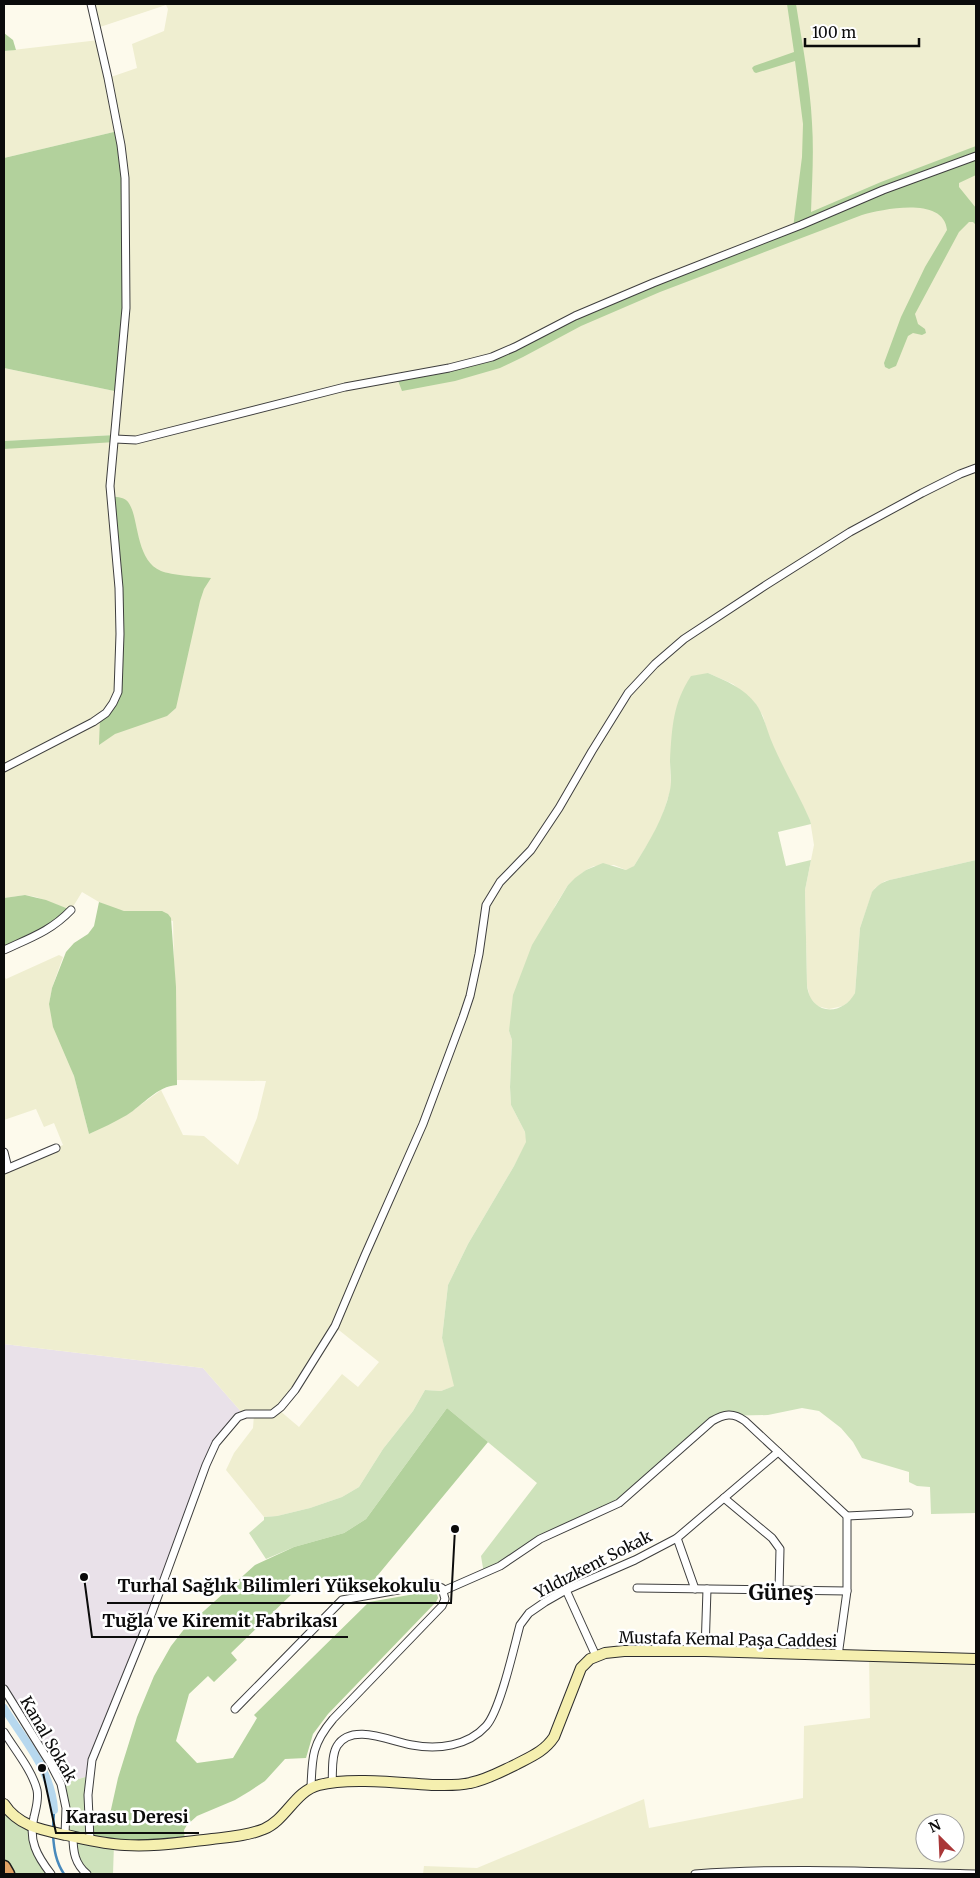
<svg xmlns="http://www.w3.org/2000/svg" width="980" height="1878" viewBox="0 0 980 1878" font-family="Merriweather,serif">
<rect width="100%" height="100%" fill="#fdfaec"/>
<path fill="#e9e1e9" d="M 4,1344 L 203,1368 L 243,1414 L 216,1443 L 89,1776 L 61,1784 L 4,1689 Z"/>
<g fill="#efeed0" fill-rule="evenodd">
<path d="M 91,4 L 976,4 L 976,860 L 894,879 L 885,881 L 875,888 L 872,893 L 860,928 L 855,993 L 852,999 L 843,1006 L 829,1009 L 817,1006 L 810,998 L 807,985 L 805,890 L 814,845 L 810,820 L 777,756 L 768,735 L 763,716 L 755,703 L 733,684 L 708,673 L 670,760 L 671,788 L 662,817 L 651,839 L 634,866 L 631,869 L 626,870 L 614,865 L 594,866 L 586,870 L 568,885 L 555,906 L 509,1031 L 512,1040 L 510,1087 L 511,1105 L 525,1132 L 527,1142 L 514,1166 L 468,1244 L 448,1285 L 442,1338 L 455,1386 L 441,1391 L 425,1390 L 413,1411 L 383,1449 L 359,1487 L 342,1497 L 310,1508 L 277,1516 L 264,1517 L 226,1470 L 234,1453 L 253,1428 L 254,1414 L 243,1414 L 203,1368 L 4,1344 L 4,1170 L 63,1145 L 54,1123 L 44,1127 L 36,1109 L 4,1120 L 4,976 L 6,979 L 59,955 L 63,957 L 52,988 L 49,1004 L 74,1076 L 89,1134 L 128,1114 L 161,1090 L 183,1135 L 204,1136 L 238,1165 L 257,1118 L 266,1081 L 177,1080 L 173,921 L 114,909 L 99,902 L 82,892 L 71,910 L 36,897 L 25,895 L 4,898 L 4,449 L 115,435 L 4,441 L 4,368 L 119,392 L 118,131 L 4,158 L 4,51 L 99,40 L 108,78 L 137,68 L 132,44 L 164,31 L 168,9 L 166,5 L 97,28 ZM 335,1327 L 379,1362 L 358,1387 L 342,1374 L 299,1427 L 279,1410 Z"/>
<path d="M 869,1657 L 976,1659 L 976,1874 L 819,1871 L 695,1874 L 423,1874 L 424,1866 L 477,1868 L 644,1799 L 649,1828 L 803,1798 L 804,1726 L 870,1718 ZM 925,1823 L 955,1823 L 955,1853 L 925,1853 Z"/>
</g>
<g fill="#cee2bb">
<path d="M 708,673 C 726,681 744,688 756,704 C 765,717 767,733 774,747 C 785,772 799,795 810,820 L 811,824 L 778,832 L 786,866 L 811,860 L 805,890 L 807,985 C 810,1015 842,1017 855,993 L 860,928 L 872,892 C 878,884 884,881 894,879 L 976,860 L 976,1513 L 931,1514 L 930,1487 L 917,1486 L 909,1482 L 909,1472 L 862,1458 L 853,1442 L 841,1428 L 819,1411 L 802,1408 L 768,1415 L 720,1416 L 626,1499 L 548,1535 L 484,1574 L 481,1556 L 537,1483 L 447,1408 L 366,1519 L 344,1533 L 294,1547 L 266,1559 L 249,1533 L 264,1520 L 264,1517 L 277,1516 L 310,1508 L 342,1497 L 359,1487 L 383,1449 L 413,1411 L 425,1390 L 441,1391 L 454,1386 L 442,1338 L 448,1285 L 468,1244 L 514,1166 L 526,1142 L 525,1132 L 511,1105 L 510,1087 L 512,1040 L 509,1031 L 513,995 L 532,945 L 568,885 L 575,878 L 586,870 L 603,863 L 626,870 L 634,866 C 649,842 664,818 670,790 C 672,781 670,769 670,760 C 672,727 673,703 691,676 Z"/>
<path d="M 89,1776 L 90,1840 L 114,1844 L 113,1874 L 87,1874 L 80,1867 L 73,1836 L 65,1835 L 61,1784 Z"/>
<path d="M 4,1804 L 31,1827 L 31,1836 L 51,1874 L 8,1874 L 4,1867 Z"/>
</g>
<g fill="#b2d19c">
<path d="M 787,4 L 796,4 C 802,43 810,83 812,123 C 814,153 812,182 811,212 L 881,182 L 976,146 L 976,175 L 959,183 L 959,187 L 976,208 L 976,225 L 973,222 L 969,222 L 959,232 L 915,314 L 918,324 L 925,329 L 926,333 L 922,335 L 913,333 L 908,336 L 896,366 L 889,369 L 885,367 L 884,363 L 901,317 L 925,267 L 947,230 C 944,196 883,209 862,215 L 660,292 L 581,326 L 523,357 L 500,368 L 455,381 L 402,391 L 397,378 L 473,362 L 548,329 L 793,228 L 802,157 L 803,124 L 795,61 L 756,73 L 754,72 L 752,68 L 754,66 L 794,52 Z"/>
<path d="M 4,33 L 13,40 L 16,50 L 4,51 Z"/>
<path d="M 118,131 L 121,145 L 126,308 L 119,392 L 4,368 L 4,158 Z"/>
<path d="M 115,435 L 115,442 L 4,449 L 4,441 Z"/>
<path d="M 111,496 C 116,497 122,497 126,500 C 140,511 133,559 161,571 C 171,575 199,577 211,578 L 204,589 L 200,601 L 176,708 L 167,716 L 115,734 L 99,745 L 100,717 L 113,703 L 120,672 Z"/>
<path d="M 25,895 L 46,900 L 71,910 L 59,922 L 4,950 L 4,898 Z"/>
<path d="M 99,902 L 124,911 L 162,911 L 168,914 L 171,918 L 176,987 L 177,1085 C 157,1086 143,1105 127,1115 C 115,1122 102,1128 89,1134 L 74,1076 L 53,1027 L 49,1004 L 52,988 L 66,952 L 74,943 L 88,934 L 94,926 Z"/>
<path d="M 447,1408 L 488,1442 L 368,1587 L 328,1577 L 310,1580 L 295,1591 L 231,1653 L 237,1660 L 214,1682 L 208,1676 L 189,1694 L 176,1741 L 197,1763 L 233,1758 L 257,1718 L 254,1715 L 369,1602 L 432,1591 L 437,1594 L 438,1598 L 436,1602 L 328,1714 L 313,1734 L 306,1758 L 285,1759 L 265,1781 L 250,1791 L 235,1800 L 197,1816 L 187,1825 L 184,1830 L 185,1842 L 90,1840 L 90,1826 L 103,1822 L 110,1814 L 118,1778 L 137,1717 L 154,1676 L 171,1646 L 185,1628 L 255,1565 L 294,1547 L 344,1533 L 366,1519 Z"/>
</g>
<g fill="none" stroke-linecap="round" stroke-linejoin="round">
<g stroke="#4889bb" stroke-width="2.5">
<path d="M 53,1830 L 54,1810"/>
<path d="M 53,1835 C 54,1850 56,1862 64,1874"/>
</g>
<path stroke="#b7d8ee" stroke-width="8" d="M 4,1708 C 24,1740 52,1771 54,1810"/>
<g stroke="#3e3e3e" stroke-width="9">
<g id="street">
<path d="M 115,439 L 136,440 L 345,387 L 449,368 L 492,357 L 515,347 L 575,316 L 653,283 L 801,225 L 883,190 L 976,156"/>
<path d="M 4,768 L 93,722 L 106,713 L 113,703 L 118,692 L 120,634 L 119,588 L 110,486 L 126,308 L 125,178 L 121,145 L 108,78 L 91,4"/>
<path d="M 4,950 C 30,938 51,931 71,910"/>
<path d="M 4,1152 L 8,1168"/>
<path d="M 4,1170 L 56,1148"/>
<path d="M 724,1498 L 772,1538 L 780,1549 L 779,1590"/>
<path d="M 847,1516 L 909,1513"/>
<path d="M 677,1538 L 695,1589"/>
<path d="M 637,1588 L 847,1591"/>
<path d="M 566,1590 L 596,1656"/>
<path d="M 443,1591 L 500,1566 L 540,1539 L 619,1503 L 712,1421 C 724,1414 733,1412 745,1421 L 847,1516 L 847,1591 L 838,1656"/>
<path d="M 705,1651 L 707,1589"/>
<path d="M 4,1689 L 50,1763 L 61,1784 L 66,1808 L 65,1835"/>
<path d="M 235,1709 L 342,1600 L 432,1584 L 442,1588 L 445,1599 L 442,1606 L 333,1719 C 312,1744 312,1757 311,1788"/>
<path d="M 4,1732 C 15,1750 32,1770 37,1790 C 39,1799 36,1808 34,1817 C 28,1840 37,1856 51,1874"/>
<path d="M 332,1783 C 333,1772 331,1756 337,1746 C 352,1722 392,1742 412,1745 C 438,1750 468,1746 486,1726 C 500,1711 514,1647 520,1625 L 529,1613 L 545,1602 L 566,1590 L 635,1560 L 677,1538 L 778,1452"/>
<path d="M 73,1836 C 73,1852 75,1864 87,1874"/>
<path d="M 90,1840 L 88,1795 L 92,1760 L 151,1615 L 206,1465 L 216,1443 L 238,1417 L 246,1414 L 272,1414 L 281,1407 L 295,1390 L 335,1326 L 365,1255 L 423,1124 L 463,1017 L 470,996 L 479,954 L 486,905 L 500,882 L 531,850 L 559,808 L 592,751 L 628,693 L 655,664 L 684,639 L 766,585 L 850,532 L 922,493 L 960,474 L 976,468"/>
<path d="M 695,1874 C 788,1867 883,1872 976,1874"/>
</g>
</g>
<g stroke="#2d2d2d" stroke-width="12">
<path id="secondary" d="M 4,1804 C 18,1826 42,1830 66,1835 C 85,1839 105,1844 125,1845 C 154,1847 183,1842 212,1839 C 229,1837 247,1836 264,1829 C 286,1820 295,1791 319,1785 C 348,1777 401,1783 432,1785 C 445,1785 457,1786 470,1783 C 486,1780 500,1772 515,1765 C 530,1757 544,1752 554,1737 L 581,1668 L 590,1659 L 605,1653 L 624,1651 L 705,1651 L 976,1659"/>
</g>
<g stroke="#1c1c1c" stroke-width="15">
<path id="highway" d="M 4,1867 L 8,1874"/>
</g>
<use href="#street" stroke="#fff" stroke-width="7"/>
<use href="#secondary" stroke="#f5efaf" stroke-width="10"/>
<use href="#highway" stroke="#e2a265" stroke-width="12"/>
</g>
<g text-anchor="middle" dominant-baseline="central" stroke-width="5" stroke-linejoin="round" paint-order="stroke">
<g font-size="16" fill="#0b0b0b" stroke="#fff">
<text transform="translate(593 1564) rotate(-27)">Yıldızkent Sokak</text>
<text transform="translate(728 1639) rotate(1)">Mustafa Kemal Paşa Caddesi</text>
<text transform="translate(49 1739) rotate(60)">Kanal Sokak</text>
</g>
<g font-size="21" font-weight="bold" fill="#0b0b0b" stroke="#fff">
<text x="781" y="1592">Güneş</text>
</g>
</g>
<path fill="none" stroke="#0b0b0b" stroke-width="2" d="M455 1529L451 1603H107M84 1577L92 1637H348M42 1768L56 1833H199"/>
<g fill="#0b0b0b" stroke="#fff" stroke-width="2">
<circle cx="455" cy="1529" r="5"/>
<circle cx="84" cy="1577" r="5"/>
<circle cx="42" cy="1768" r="5"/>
</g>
<g font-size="18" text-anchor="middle" font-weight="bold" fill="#0b0b0b" stroke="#fff" stroke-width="5" stroke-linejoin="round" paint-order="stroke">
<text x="279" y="1592">Turhal Sağlık Bilimleri Yüksekokulu</text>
<text x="220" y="1627">Tuğla ve Kiremit Fabrikası</text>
<text x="127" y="1823">Karasu Deresi</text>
</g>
<rect width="980" height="1878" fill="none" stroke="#0b0b0b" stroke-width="10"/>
<g transform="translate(940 1838) rotate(336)"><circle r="24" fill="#ffffff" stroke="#9d9d9d"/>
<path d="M0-4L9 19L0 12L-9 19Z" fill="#a93637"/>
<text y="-8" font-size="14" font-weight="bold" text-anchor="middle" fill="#0b0b0b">N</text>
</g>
<path d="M805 38v8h114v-8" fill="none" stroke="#0b0b0b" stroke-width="2.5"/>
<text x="812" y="38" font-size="15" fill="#0b0b0b" stroke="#ffffff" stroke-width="4" paint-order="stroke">100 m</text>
</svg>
